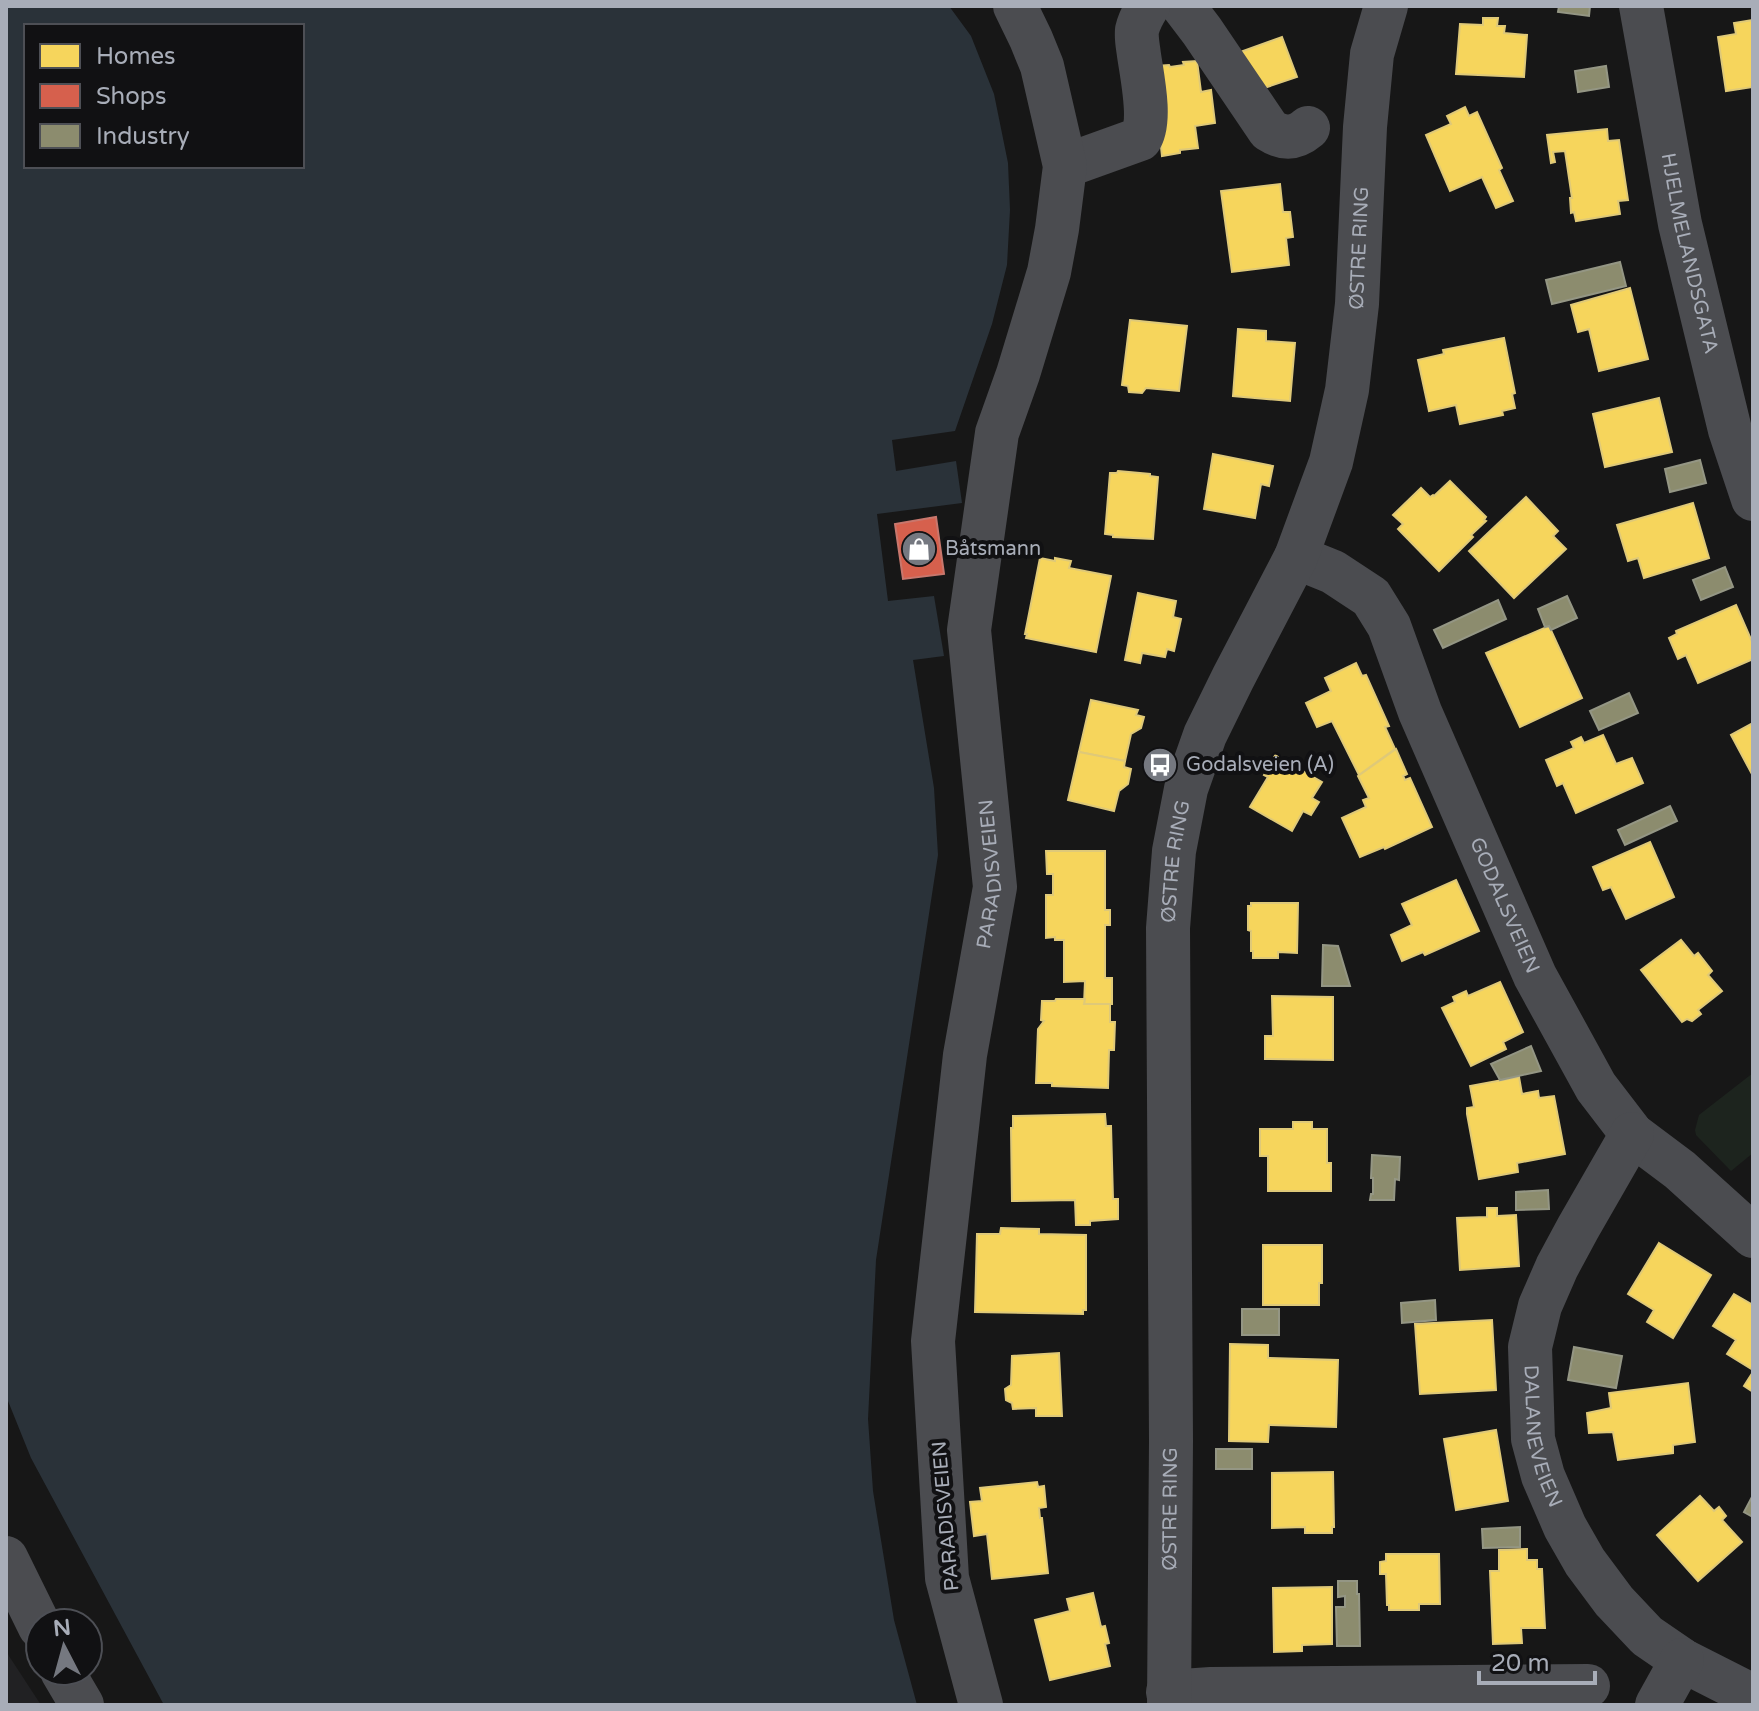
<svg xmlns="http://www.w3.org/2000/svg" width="1759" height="1711" viewBox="0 0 1759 1711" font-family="'Varela Round',sans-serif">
<rect width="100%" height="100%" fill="#171717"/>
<path fill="#212123" d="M 6,1649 L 9,1656 L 41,1705 L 6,1705 Z"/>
<path fill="#1d241e" d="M 1753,1073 L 1753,1153 L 1731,1171 L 1696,1135 L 1695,1130 L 1699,1115 Z"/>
<path fill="#2a3239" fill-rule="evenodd" d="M 6,6 L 949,6 L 971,36 L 994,94 L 1008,163 L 1010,210 L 1007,265 L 992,324 L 955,431 L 892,440 L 896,471 L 956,461 L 962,503 L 877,514 L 888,601 L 934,596 L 944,656 L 913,660 L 934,788 L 938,855 L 876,1260 L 868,1419 L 873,1491 L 894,1620 L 917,1705 L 164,1705 L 31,1458 L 6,1396 ZM 26,26 L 302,26 L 302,166 L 26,166 Z"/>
<g fill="#f6d55c" stroke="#dfc978" stroke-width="2">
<path d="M 1483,18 L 1498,18 L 1497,26 L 1505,26 L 1504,33 L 1527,35 L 1524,77 L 1456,74 L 1460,24 L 1483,25 Z"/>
<path d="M 1753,20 L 1753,87 L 1726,91 L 1718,37 L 1736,34 L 1734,23 Z"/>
<path d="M 1282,37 L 1297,77 L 1255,91 L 1240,52 Z"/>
<path d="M 1197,61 L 1201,92 L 1211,90 L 1215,123 L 1195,126 L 1198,148 L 1180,150 L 1180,153 L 1162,156 L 1159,128 L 1156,66 L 1169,65 L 1170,67 L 1184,65 L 1183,62 Z"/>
<path d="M 1465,107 L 1469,116 L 1477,112 L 1502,168 L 1499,170 L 1513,201 L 1496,208 L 1482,177 L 1450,191 L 1426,135 L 1451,124 L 1447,116 Z"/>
<path d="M 1607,129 L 1608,141 L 1619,140 L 1628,200 L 1618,201 L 1620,214 L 1576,221 L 1574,212 L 1571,213 L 1570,198 L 1572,198 L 1565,151 L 1553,152 L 1555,162 L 1551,163 L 1547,135 Z"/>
<path d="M 1280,184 L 1283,212 L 1290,212 L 1293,237 L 1286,238 L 1289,265 L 1232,272 L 1221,191 Z"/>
<path d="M 1630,288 L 1648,359 L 1599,371 L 1589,329 L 1578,332 L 1571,305 Z"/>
<path d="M 1130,320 L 1187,326 L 1179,391 L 1146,388 L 1142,393 L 1129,392 L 1128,386 L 1122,385 Z"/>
<path d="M 1238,329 L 1266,331 L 1266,341 L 1295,343 L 1290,401 L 1233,396 Z"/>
<path d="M 1504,338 L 1515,393 L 1512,394 L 1515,408 L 1502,411 L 1503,415 L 1460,424 L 1456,405 L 1429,411 L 1418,360 L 1444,354 L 1443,350 Z"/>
<path d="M 1659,398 L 1672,452 L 1605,467 L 1593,414 Z"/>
<path d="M 1213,454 L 1273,466 L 1269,486 L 1261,484 L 1255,518 L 1204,509 Z"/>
<path d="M 1118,471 L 1150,474 L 1150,476 L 1158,477 L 1153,539 L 1113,537 L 1113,535 L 1105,534 L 1110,473 L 1117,473 Z"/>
<path d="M 1450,481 L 1486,517 L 1484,520 L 1486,521 L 1471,535 L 1473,537 L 1439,571 L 1398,529 L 1403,524 L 1393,515 L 1421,488 L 1430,497 L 1433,495 L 1434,496 Z"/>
<path d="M 1526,497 L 1558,531 L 1553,536 L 1566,549 L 1514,598 L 1469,551 Z"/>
<path d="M 1693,503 L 1709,558 L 1644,578 L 1638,558 L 1628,561 L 1617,525 Z"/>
<path d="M 1040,558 L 1055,561 L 1055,558 L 1071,561 L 1069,568 L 1111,576 L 1096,652 L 1026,638 L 1027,634 L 1025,634 Z"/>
<path d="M 1138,593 L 1176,601 L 1173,617 L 1181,619 L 1174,651 L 1167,649 L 1165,657 L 1142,653 L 1140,663 L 1125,660 Z"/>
<path d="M 1736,605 L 1753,644 L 1753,659 L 1698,683 L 1686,655 L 1678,659 L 1669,638 L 1677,634 L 1676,631 Z"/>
<path d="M 1549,626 L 1582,698 L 1520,727 L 1486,653 Z"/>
<path d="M 1356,663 L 1362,676 L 1366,675 L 1389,726 L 1385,727 L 1395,749 L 1359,775 L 1332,721 L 1317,727 L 1306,703 L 1331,691 L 1325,678 Z"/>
<path d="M 1091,700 L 1138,710 L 1136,715 L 1144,717 L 1141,728 L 1131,734 L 1125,761 L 1079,752 Z"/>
<path d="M 1753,723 L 1753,776 L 1731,735 Z"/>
<path d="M 1603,735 L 1616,764 L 1632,758 L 1643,783 L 1576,813 L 1563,783 L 1557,786 L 1546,760 L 1574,748 L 1571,742 L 1581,737 L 1584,743 Z"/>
<path d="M 1396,749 L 1407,774 L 1403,776 L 1405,780 L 1410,778 L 1432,827 L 1385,849 L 1384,847 L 1360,857 L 1342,818 L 1366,807 L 1363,800 L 1369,798 L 1358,776 Z"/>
<path d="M 1079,752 L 1125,761 L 1124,767 L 1131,769 L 1128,784 L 1119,791 L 1114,811 L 1068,800 Z"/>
<path d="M 1275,755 L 1322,782 L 1312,798 L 1319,802 L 1311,815 L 1303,811 L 1292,831 L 1250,807 L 1268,777 L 1264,775 Z"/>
<path d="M 1650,842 L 1674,897 L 1626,919 L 1611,887 L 1603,890 L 1593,867 Z"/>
<path d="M 1046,851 L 1105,851 L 1105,910 L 1110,910 L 1110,925 L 1105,925 L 1105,978 L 1112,978 L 1112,1004 L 1084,1004 L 1085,981 L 1064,982 L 1064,940 L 1055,940 L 1055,937 L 1046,938 L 1046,895 L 1053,895 L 1053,874 L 1047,874 Z"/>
<path d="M 1456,880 L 1479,931 L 1425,955 L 1423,952 L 1402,961 L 1391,935 L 1412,925 L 1402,904 Z"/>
<path d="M 1251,903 L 1298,903 L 1297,953 L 1278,952 L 1278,958 L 1253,958 L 1253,951 L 1251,951 L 1251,931 L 1248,930 L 1248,906 L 1251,906 Z"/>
<path d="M 1681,940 L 1694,956 L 1698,953 L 1712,971 L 1708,975 L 1722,991 L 1698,1010 L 1701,1014 L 1692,1021 L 1687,1019 L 1682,1022 L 1641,970 Z"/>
<path d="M 1500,982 L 1523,1032 L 1503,1042 L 1506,1049 L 1471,1066 L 1442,1008 L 1455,1002 L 1453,997 L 1466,991 L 1468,996 Z"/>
<path d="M 1272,996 L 1333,997 L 1333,1060 L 1265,1059 L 1265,1036 L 1273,1036 Z"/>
<path d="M 1056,999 L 1085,999 L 1084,1004 L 1110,1004 L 1110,1022 L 1115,1022 L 1114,1050 L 1109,1050 L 1108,1088 L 1052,1086 L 1052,1083 L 1036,1083 L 1038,1029 L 1044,1021 L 1041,1020 L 1042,1001 L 1055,1001 Z"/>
<path d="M 1519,1077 L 1522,1094 L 1538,1091 L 1539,1098 L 1554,1096 L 1565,1154 L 1517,1163 L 1518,1172 L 1479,1179 L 1467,1114 L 1467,1108 L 1474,1107 L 1470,1086 Z"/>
<path d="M 1105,1114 L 1106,1126 L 1111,1126 L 1113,1199 L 1118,1199 L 1118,1219 L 1090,1221 L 1090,1225 L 1076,1225 L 1075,1200 L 1012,1201 L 1011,1128 L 1013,1128 L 1013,1116 Z"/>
<path d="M 1293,1122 L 1312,1122 L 1312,1129 L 1327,1129 L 1327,1163 L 1331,1163 L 1331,1191 L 1268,1191 L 1268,1156 L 1260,1156 L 1260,1129 L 1293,1129 Z"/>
<path d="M 1487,1208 L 1497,1208 L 1497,1216 L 1516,1215 L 1519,1266 L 1460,1270 L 1457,1218 L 1487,1217 Z"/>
<path d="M 1001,1228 L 1039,1229 L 1039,1234 L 1086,1235 L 1086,1310 L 1083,1310 L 1083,1314 L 975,1312 L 977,1234 L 1000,1234 Z"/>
<path d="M 1659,1243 L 1711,1275 L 1673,1338 L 1647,1322 L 1654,1310 L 1628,1294 Z"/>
<path d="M 1263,1245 L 1322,1245 L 1322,1283 L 1319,1283 L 1319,1305 L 1263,1305 Z"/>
<path d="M 1734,1294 L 1753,1305 L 1753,1370 L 1727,1354 L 1736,1340 L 1713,1326 Z"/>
<path d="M 1492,1320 L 1496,1390 L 1420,1394 L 1415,1324 Z"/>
<path d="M 1230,1344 L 1268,1345 L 1268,1358 L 1338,1360 L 1336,1427 L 1269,1425 L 1268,1442 L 1229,1441 Z"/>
<path d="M 1059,1353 L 1062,1416 L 1036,1416 L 1036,1408 L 1013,1409 L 1012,1403 L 1006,1400 L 1005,1389 L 1011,1385 L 1012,1356 Z"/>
<path d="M 1753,1372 L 1753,1392 L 1744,1386 Z"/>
<path d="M 1688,1383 L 1695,1442 L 1673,1445 L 1673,1453 L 1618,1460 L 1613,1432 L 1589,1433 L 1587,1413 L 1611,1408 L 1609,1393 Z"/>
<path d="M 1496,1430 L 1508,1501 L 1456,1510 L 1444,1439 Z"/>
<path d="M 1333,1472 L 1334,1527 L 1332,1527 L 1332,1533 L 1305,1533 L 1305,1527 L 1272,1528 L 1272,1473 Z"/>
<path d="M 1037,1482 L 1038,1487 L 1044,1486 L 1046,1507 L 1039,1508 L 1040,1518 L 1042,1518 L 1048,1573 L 992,1579 L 987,1534 L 974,1536 L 970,1502 L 982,1501 L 980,1488 Z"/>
<path d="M 1700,1496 L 1714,1511 L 1719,1507 L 1726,1516 L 1722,1520 L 1742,1542 L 1698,1581 L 1657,1535 Z"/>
<path d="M 1527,1549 L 1527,1560 L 1537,1560 L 1537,1569 L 1542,1569 L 1545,1628 L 1521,1628 L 1522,1643 L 1493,1644 L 1490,1571 L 1499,1571 L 1499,1550 Z"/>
<path d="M 1386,1554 L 1439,1554 L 1440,1604 L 1419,1604 L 1419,1610 L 1389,1610 L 1389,1605 L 1387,1605 L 1386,1574 L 1380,1574 L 1380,1562 L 1386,1561 Z"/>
<path d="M 1332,1587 L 1332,1644 L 1302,1645 L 1302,1651 L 1274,1652 L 1273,1588 Z"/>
<path d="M 1093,1593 L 1101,1627 L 1105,1626 L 1109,1643 L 1105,1644 L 1110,1666 L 1050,1680 L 1035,1620 L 1070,1611 L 1067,1599 Z"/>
</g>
<path fill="#d6604d" stroke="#c8776d" stroke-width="2" d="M 936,517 L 944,574 L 903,579 L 895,524 Z"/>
<g fill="#8c8c6e" stroke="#949684" stroke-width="2">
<path d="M 1559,6 L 1590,6 L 1589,16 L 1558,12 Z"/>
<path d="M 1606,66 L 1609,87 L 1578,92 L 1575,71 Z"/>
<path d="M 1620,262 L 1626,286 L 1552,304 L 1546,280 Z"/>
<path d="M 1700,460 L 1706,483 L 1670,492 L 1665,469 Z"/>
<path d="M 1725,567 L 1733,587 L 1701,600 L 1693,580 Z"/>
<path d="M 1567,596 L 1577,618 L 1551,630 L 1549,626 L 1545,627 L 1538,609 Z"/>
<path d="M 1498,600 L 1506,619 L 1443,648 L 1434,630 Z"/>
<path d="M 1629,693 L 1638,713 L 1599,730 L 1590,711 Z"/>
<path d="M 1670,806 L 1677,821 L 1625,845 L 1618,830 Z"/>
<path d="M 1323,945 L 1338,946 L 1350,986 L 1322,986 Z"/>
<path d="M 1531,1046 L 1541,1071 L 1500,1080 L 1491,1064 Z"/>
<path d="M 1372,1155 L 1400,1157 L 1399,1180 L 1395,1179 L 1394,1200 L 1370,1200 L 1371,1194 L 1373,1194 L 1373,1178 L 1371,1178 Z"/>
<path d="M 1548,1190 L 1549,1209 L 1516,1210 L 1516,1192 Z"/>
<path d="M 1435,1300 L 1436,1320 L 1402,1323 L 1401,1303 Z"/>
<rect x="1242" y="1309" width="37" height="26"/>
<path d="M 1574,1347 L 1622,1356 L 1616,1388 L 1568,1380 Z"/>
<rect x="1216" y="1449" width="36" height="20"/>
<path d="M 1753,1495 L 1753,1517 L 1744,1512 Z"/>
<path d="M 1520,1527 L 1520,1547 L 1483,1548 L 1482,1529 Z"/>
<path d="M 1338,1581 L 1357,1581 L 1357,1594 L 1359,1594 L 1360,1646 L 1337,1646 L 1336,1607 L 1345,1607 L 1345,1596 L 1338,1597 Z"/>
</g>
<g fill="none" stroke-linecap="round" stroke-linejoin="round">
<g stroke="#4b4c50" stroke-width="44">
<path d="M 1183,6 L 1202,31 L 1269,130 C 1283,139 1295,139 1308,128"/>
<path id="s1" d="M 1641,6 L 1680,224 L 1730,430 L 1753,499"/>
<path d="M 1065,166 L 1140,139 C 1152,122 1142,76 1139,55 C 1138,47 1136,38 1137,30 C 1139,21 1143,14 1148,6"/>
<path id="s2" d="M 1296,557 L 1333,572 L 1371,597 L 1389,626 L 1420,712 L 1535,976 L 1596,1087 L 1632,1134 L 1680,1170 L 1753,1236"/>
<path id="s3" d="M 1632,1134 L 1578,1228 L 1557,1267 L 1540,1306 L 1530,1347 L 1533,1439 L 1543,1476 L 1565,1527 L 1585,1562 L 1614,1601 L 1647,1636 L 1682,1660 L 1753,1696"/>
<path d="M 6,1558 L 40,1627"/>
<path d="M 62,1671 L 82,1705"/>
<path d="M 1168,1692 L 1211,1689 L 1588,1686"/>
<path id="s4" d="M 981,1705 L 947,1578 L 933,1341 L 965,1055 L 995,887 L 969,630 L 997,433 L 1018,374 L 1049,272 L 1057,229 L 1065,166 L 1042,66 L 1031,39 L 1015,6"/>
<path id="s5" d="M 1169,1705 L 1171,1441 L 1168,928 L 1174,851 L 1186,789 L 1205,735 L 1233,678 L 1296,557 L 1331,462 L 1347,390 L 1357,304 L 1365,127 L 1372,54 L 1386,6"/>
<path d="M 1657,1705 L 1682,1660"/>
</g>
</g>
<defs>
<g id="shop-disc" transform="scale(1.8)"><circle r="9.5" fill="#757880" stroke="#111113"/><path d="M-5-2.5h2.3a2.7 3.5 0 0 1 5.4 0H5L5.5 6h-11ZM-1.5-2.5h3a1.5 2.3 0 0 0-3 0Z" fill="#fff"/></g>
<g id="bus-disc" transform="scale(1.8)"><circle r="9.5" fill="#757880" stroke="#111113"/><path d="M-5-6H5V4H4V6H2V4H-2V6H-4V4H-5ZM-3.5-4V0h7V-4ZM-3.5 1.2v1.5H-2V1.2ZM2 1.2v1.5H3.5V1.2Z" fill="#fff"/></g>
</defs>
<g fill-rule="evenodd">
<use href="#shop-disc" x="919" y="549"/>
<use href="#bus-disc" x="1160" y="765"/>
</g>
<g text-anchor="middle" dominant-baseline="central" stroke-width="8" stroke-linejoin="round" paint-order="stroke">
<g font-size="20" fill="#a8adb8" stroke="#111113">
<text stroke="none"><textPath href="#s5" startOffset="1492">ØSTRE RING</textPath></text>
<text stroke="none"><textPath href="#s1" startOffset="252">HJELMELANDSGATA</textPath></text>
<text stroke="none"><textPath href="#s5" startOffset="844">ØSTRE RING</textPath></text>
<text stroke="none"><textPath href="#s4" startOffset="840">PARADISVEIEN</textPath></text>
<text stroke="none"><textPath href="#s2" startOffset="422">GODALSVEIEN</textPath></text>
<text stroke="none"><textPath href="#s3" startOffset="328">DALANEVEIEN</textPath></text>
<text stroke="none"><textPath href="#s5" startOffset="196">ØSTRE RING</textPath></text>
<text transform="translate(946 1516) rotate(-95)">PARADISVEIEN</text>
</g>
<g font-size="20" fill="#a8adb8" stroke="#111113" text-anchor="start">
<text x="945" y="549">Båtsmann</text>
<text x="1186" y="765">Godalsveien (A)</text>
</g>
</g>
<rect width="1759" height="1711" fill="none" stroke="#a8adb8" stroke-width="16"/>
<rect x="24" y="24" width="280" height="144" fill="#111113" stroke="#4d4f55" stroke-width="2"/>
<rect x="40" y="44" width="40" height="24" fill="#f6d55c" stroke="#4d4f55" stroke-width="2"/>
<text x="96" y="64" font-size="24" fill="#a8adb8">Homes</text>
<rect x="40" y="84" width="40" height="24" fill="#d6604d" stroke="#4d4f55" stroke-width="2"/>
<text x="96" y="104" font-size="24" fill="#a8adb8">Shops</text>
<rect x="40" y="124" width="40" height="24" fill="#8c8c6e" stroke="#4d4f55" stroke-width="2"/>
<text x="96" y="144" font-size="24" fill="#a8adb8">Industry</text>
<g transform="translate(64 1647) rotate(354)"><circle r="38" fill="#111113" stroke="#4d4f55" stroke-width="2"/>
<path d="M0-6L14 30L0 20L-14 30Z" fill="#757880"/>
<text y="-12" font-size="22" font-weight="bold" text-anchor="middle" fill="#a8adb8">N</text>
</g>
<path d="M1479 1671v12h116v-12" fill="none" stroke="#a8adb8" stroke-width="4"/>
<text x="1491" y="1671" font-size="24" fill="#a8adb8" stroke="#111113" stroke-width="6" paint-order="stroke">20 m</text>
</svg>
